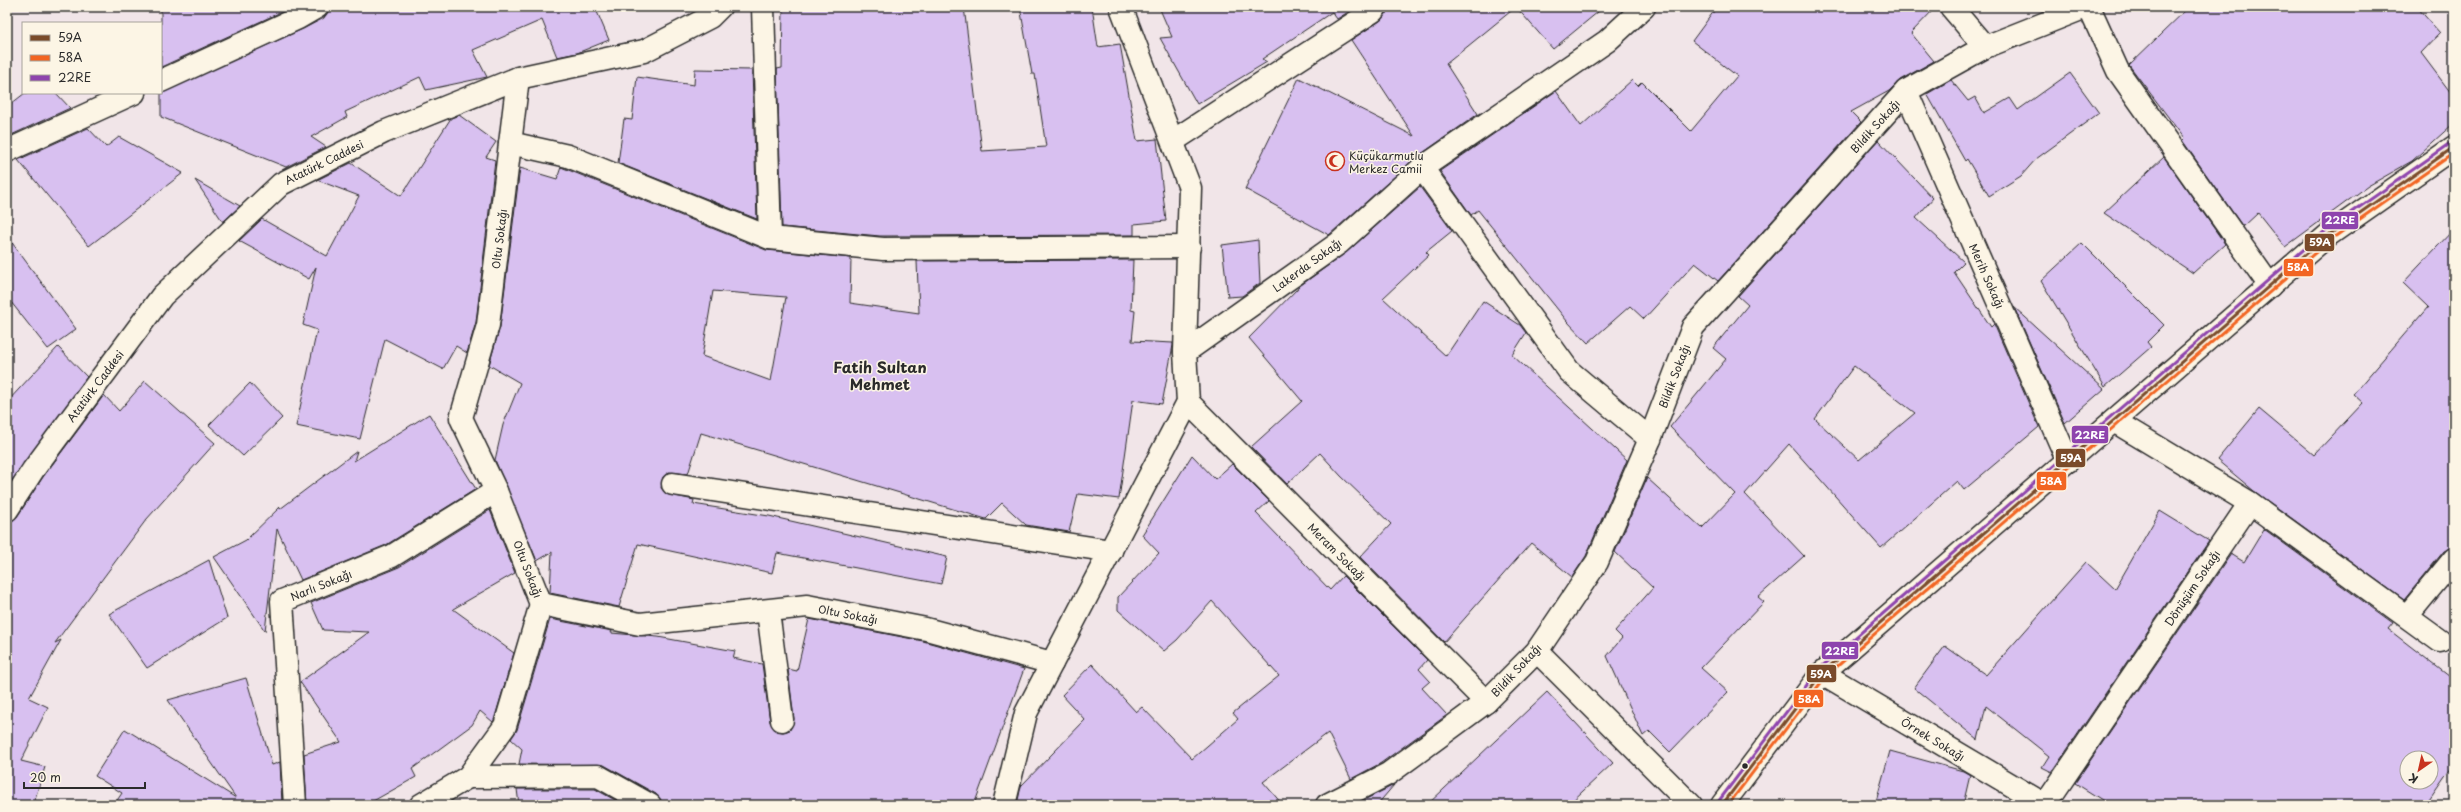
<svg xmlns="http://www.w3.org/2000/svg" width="2461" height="812" viewBox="0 0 2461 812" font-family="'Playpen Sans',sans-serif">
<rect width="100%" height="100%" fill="#f1e5e8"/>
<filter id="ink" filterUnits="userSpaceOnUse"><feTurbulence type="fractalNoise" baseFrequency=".025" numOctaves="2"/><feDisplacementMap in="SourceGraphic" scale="8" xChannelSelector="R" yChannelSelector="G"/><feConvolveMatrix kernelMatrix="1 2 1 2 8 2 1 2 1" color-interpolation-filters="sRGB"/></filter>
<g filter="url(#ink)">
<g fill="#d8c0f0" stroke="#2b2b2b" fill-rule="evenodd">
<path d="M 161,7 L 292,7 L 161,67 Z"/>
<path d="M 329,7 L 595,7 L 609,40 L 577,53 L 557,57 L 542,20 L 473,50 L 487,77 L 426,90 L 420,77 L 345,112 L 347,117 L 311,137 L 326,147 L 286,167 L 161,117 L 161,93 L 303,29 L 324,18 Z"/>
<path d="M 783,7 L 964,7 L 982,151 L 1046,147 L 1035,74 L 1032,74 L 1020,7 L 1092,7 L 1098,47 L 1120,44 L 1137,141 L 1157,139 L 1166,221 L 1134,224 L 1134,235 L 880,236 L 782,227 L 777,69 L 782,68 Z"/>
<path d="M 1159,7 L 1356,7 L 1337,19 L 1332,12 L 1262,59 L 1267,62 L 1197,104 L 1160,38 L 1172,37 Z"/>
<path d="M 1388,7 L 1604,7 L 1553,49 L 1516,7 L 1446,64 L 1478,114 L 1414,159 L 1329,235 L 1245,189 L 1299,78 L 1414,136 L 1351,40 L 1380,21 L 1386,14 Z"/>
<path d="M 1717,7 L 1936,7 L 1911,33 L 1934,61 L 1900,80 L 1889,91 L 1851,112 L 1861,122 L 1718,281 L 1695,263 L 1644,319 L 1630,306 L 1588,343 L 1567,321 L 1478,210 L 1471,215 L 1440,171 L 1556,91 L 1581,126 L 1632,80 L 1638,86 L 1642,82 L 1691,131 L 1737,76 L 1692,41 Z"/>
<path d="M 2189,7 L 2417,7 L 2440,33 L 2421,53 L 2454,97 L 2454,123 L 2412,161 L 2368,186 L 2285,247 L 2258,213 L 2243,227 L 2182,140 L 2184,138 L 2129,65 Z"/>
<path d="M 695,69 L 752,70 L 757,219 L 618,163 L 624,119 L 632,120 L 637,77 L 694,85 Z"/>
<path d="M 2070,73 L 2099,113 L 2036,159 L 2021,176 L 1989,196 L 1967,159 L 1965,161 L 1927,94 L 1951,80 L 1968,101 L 1975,97 L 1984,113 L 2010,98 L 2018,110 Z"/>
<path d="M 25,93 L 56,93 L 70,108 L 7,137 L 7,107 Z"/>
<path d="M 459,115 L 496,142 L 486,157 L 495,160 L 476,322 L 467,353 L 456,346 L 443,369 L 385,339 L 360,439 L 296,426 L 317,330 L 303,325 L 316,267 L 309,279 L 239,241 L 262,219 L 327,256 L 359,196 L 317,180 L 351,163 L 401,196 L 451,118 Z"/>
<path d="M 88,128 L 106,147 L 119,137 L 183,173 L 89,246 L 18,160 Z"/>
<path d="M 1878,140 L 1933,198 L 1916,218 L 1964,262 L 1954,272 L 1991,327 L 1994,324 L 2039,427 L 1964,490 L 1957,481 L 1881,548 L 1789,444 L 1745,494 L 1804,556 L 1758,597 L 1764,602 L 1701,668 L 1728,692 L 1670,752 L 1649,731 L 1643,736 L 1607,656 L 1622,638 L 1615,631 L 1653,588 L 1615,552 L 1647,478 L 1702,528 L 1735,494 L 1670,427 L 1726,359 L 1713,348 L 1748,305 L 1738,296 ZM 1854,366 L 1915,413 L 1859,460 L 1815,419 Z"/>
<path d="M 2164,157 L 2225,244 L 2193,273 L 2104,213 Z"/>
<path d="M 561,167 L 766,250 L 851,258 L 850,303 L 919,313 L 917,261 L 1133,260 L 1131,310 L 1135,311 L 1132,341 L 1173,343 L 1173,345 L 1162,404 L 1133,400 L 1119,499 L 1078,494 L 1069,532 L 1026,525 L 1002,503 L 986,519 L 701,433 L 688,474 L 669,472 L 663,477 L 661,488 L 666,494 L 694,500 L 693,504 L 769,516 L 947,557 L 941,584 L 777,553 L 772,573 L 638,544 L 619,607 L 550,593 L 552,552 L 537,561 L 495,460 L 503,425 L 520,383 L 489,365 L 500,327 L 520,168 L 557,179 ZM 713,291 L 786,297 L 771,381 L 702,356 Z"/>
<path d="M 195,180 L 240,206 L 223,222 Z"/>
<path d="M 1420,187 L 1452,231 L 1426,252 L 1429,255 L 1383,298 L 1446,356 L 1483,301 L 1520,325 L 1526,333 L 1512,355 L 1627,460 L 1586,556 L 1572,577 L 1531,543 L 1444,642 L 1360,557 L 1391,524 L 1341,476 L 1320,453 L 1287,484 L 1251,447 L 1302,401 L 1249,338 L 1301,285 L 1347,252 Z"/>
<path d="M 2454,229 L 2454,547 L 2444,551 L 2404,600 L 2254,491 L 2217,460 L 2259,409 L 2314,455 L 2363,403 L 2353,394 L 2428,307 L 2403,283 Z"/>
<path d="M 7,236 L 76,329 L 48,349 L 7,297 Z"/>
<path d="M 1258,240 L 1260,283 L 1242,296 L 1228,297 L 1222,245 Z"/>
<path d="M 2082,243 L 2164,325 L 2147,342 L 2151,347 L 2105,387 L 2041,281 Z"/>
<path d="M 2014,307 L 2104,389 L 2065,423 Z"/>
<path d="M 58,347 L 87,377 L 7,487 L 7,402 Z"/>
<path d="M 145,381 L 215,443 L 146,520 L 55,643 L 61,640 L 29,698 L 48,707 L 21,761 L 45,767 L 33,805 L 7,805 L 7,522 L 17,517 L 43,477 L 104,395 L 119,411 Z"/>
<path d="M 250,383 L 282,418 L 243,456 L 209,425 Z"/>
<path d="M 429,414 L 476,489 L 386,545 L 301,580 L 277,529 L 265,631 L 214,557 L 246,540 L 280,507 L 280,509 L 357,451 L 354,461 Z"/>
<path d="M 1192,455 L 1215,479 L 1232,464 L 1269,501 L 1256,513 L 1330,590 L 1343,576 L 1427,660 L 1419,669 L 1430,681 L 1422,688 L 1447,715 L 1381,763 L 1351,779 L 1328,733 L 1263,782 L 1283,805 L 1017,805 L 1021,786 L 1085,720 L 1062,695 L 1092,664 L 1136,712 L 1142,707 L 1192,759 L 1238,719 L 1233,713 L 1279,676 L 1212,601 L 1177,640 L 1164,651 L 1118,610 L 1118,597 L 1159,553 L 1142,535 Z"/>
<path d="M 490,510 L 515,573 L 453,609 L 514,653 L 494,720 L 493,722 L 480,711 L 472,725 L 412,769 L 416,777 L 366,805 L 307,805 L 304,754 L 341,742 L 300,682 L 369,632 L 323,630 L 311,603 L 399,567 Z"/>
<path d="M 2160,511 L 2209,541 L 2052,772 L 2042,767 L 2049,756 L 1986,706 L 1978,740 L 1914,688 L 1945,646 L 1986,675 L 2086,562 L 2115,589 Z"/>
<path d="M 2264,529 L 2393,623 L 2388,629 L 2454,680 L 2454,763 L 2425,805 L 2110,805 L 2075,783 L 2231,554 L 2244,562 ZM 2407,758 L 2431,758 L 2431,782 L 2407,782 Z"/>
<path d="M 209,560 L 227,618 L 147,668 L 109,614 Z"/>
<path d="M 550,619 L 612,631 L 611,633 L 658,637 L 735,651 L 733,658 L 762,664 L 770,722 L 777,731 L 783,732 L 790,730 L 794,719 L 788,669 L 797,671 L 809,619 L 923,641 L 1024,669 L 974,805 L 662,805 L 656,794 L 604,765 L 519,764 L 522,749 L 511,739 L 517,730 Z"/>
<path d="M 246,678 L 272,765 L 280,762 L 282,805 L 114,805 L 122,793 L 95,776 L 125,729 L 236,798 L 168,700 Z"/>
<path d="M 1547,692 L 1613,763 L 1568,805 L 1427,805 Z"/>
<path d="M 1890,751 L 1963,771 L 1970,775 L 1963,805 L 1875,805 Z"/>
<path d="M 1394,785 L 1377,805 L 1364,805 L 1362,801 Z"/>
<path d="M 517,789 L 595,789 L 624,805 L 519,805 Z"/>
</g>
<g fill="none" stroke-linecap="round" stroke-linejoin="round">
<g stroke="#2b2b2b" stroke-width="25">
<g id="minor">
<path d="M 763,7 L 770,238"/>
<path d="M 1644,7 L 1607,41 L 1422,168 L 1569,371 L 1650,439"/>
<path d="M 1951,7 L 1985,47"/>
<path d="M 2089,7 L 2118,71 L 2270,286"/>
<path d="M 518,78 L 488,325 L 461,418 L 496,491 L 541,604 L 640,624 L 807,606 L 926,629 L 1052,663"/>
<path d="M 161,81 L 298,18 L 317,7"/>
<path d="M 1906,91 L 2068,461"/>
<path d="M 1173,141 L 1373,11 L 1376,7"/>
<path d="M 510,143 L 568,156 L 770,238 L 883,249 L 1189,247"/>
<path d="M 7,151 L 134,93"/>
<path d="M 1185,352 L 1339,243 L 1422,168"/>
<path d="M 1188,402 L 1486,702"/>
<path d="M 673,484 L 1111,551"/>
<path d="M 2250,503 L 2440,641"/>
<path d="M 7,510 L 33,470 L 162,296 L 281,184 L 384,132 L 518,78 L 644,51 L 710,17 L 720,7"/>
<path d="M 768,611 L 782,720"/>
<path d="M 2407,616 L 2454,559"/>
<path d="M 1537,651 L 1691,805"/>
<path d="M 1822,673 L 2045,805"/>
<path d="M 468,777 L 598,776 L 650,805"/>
<path d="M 295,805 L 282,601 L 392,556 L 496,491"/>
<path d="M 421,805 L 468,777 L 505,726 L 541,604"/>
<path d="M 1004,805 L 1026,713 L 1188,402 L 1185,352 L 1190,188 L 1121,7"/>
<path d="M 1327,805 L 1388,774 L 1486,702 L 1537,651 L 1597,562 L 1650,439 L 1693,327 L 1906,91 L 1985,47 L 2086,7"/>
<path d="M 2045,805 L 2250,503 L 2114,421"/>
</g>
</g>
<g stroke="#2b2b2b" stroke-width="25">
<path id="tertiary" d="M 1722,805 L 1822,673 L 2327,236 L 2454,147"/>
</g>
<use href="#minor" stroke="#fcf5e5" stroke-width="22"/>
<use href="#tertiary" stroke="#fcf5e5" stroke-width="22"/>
<g stroke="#fcf5e5" stroke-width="6">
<path id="bus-1" d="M 1722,805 L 1822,673 L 2327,236 L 2454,147"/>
</g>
<g stroke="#fcf5e5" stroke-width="6">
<path id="bus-2" d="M 1728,805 L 1826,676 L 2330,240 L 2454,153"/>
</g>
<g stroke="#fcf5e5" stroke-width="6">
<path id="bus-3" d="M 1718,802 L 1819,669 L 2324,232 L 2451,143"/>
</g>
<use href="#bus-1" stroke="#7a4b2a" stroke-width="3"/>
<use href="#bus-2" stroke="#f26522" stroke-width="3"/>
<use href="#bus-3" stroke="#8e44ad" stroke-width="3"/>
</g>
</g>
<defs>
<g id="mosque-ring" transform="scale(1)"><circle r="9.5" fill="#fcf5e5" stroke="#c8321e" stroke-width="1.5"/><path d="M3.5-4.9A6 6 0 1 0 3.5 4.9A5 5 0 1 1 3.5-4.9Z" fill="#c8321e"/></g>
</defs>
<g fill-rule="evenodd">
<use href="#mosque-ring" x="1335" y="161"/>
</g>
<circle fill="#2b2b2b" stroke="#fcf5e5" stroke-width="1.5" cx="1745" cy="766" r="3.5"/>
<g text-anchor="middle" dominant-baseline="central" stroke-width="3" stroke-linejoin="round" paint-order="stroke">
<g font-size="11" fill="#2b2b2b" stroke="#fcf5e5">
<text transform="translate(1875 126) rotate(-48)">Bildik Sokağı</text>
<text transform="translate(324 162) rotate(-26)">Atatürk Caddesi</text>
<text transform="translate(499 239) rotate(-83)">Oltu Sokağı</text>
<text transform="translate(1307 265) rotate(-36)">Lakerda Sokağı</text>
<text transform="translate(1987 276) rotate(66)">Merih Sokağı</text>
<text transform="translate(1674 376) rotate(-69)">Bildik Sokağı</text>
<text transform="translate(95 386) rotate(-53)">Atatürk Caddesi</text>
<text transform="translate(1337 552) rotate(45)">Meram Sokağı</text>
<text transform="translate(528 569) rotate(69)">Oltu Sokağı</text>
<text transform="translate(321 585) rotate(-22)">Narlı Sokağı</text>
<text transform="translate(2192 588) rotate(-56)">Dönüşüm Sokağı</text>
<text transform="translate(848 614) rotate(11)">Oltu Sokağı</text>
<text transform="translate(1516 670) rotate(-47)">Bildik Sokağı</text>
<text transform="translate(1933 739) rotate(31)">Örnek Sokağı</text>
</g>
<g font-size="11" fill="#2b2b2b" stroke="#fcf5e5" text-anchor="start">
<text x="1349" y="155">Küçükarmutlu<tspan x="1349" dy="13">Merkez Camii</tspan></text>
</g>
<g font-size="15" font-weight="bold" fill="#2b2b2b" stroke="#fcf5e5">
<text x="880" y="366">Fatih Sultan<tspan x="880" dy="17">Mehmet</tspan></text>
</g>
</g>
<g stroke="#fcf5e5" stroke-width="1.5">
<rect x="2321" y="211" width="38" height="19" rx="4" fill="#8e44ad"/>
<rect x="2304" y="233" width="31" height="19" rx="4" fill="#7a4b2a"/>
<rect x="2283" y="258" width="31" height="19" rx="4" fill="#f26522"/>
<rect x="2071" y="425" width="38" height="19" rx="4" fill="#8e44ad"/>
<rect x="2055" y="448" width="31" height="20" rx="4" fill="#7a4b2a"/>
<rect x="2036" y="471" width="31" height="20" rx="4" fill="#f26522"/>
<rect x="1821" y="641" width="38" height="19" rx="4" fill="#8e44ad"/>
<rect x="1806" y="664" width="31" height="19" rx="4" fill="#7a4b2a"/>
<rect x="1793" y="689" width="31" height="19" rx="4" fill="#f26522"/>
</g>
<g font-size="11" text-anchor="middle" font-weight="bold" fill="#fff">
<text x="2340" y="224">22RE</text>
<text x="2320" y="246">59A</text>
<text x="2298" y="271">58A</text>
<text x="2090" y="439">22RE</text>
<text x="2071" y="462">59A</text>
<text x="2051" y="485">58A</text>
<text x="1840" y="655">22RE</text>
<text x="1821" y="678">59A</text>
<text x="1809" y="703">58A</text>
</g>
<rect width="2461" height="812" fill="none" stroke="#fcf5e5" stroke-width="24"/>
<rect x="12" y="12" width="2437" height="788" fill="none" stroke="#2b2b2b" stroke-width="1.5" filter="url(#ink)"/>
<rect x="22" y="22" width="140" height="72" fill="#fcf5e5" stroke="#a8a49b"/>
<rect x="30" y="35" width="20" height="6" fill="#7a4b2a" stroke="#a8a49b"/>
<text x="58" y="42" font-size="12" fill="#2b2b2b">59A</text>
<rect x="30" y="55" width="20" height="6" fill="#f26522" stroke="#a8a49b"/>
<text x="58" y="62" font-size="12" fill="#2b2b2b">58A</text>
<rect x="30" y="75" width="20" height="6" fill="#8e44ad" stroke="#a8a49b"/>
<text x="58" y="82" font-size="12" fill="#2b2b2b">22RE</text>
<g transform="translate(2419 770) rotate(214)"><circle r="19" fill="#fcf5e5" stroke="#a8a49b"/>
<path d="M0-3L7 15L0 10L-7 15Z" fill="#c8321e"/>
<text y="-6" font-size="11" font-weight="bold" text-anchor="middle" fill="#2b2b2b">K</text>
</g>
<path d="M24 782v6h121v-6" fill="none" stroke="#2b2b2b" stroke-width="2"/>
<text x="30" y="782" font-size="12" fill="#2b2b2b" stroke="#fcf5e5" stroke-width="3" paint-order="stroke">20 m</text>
</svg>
